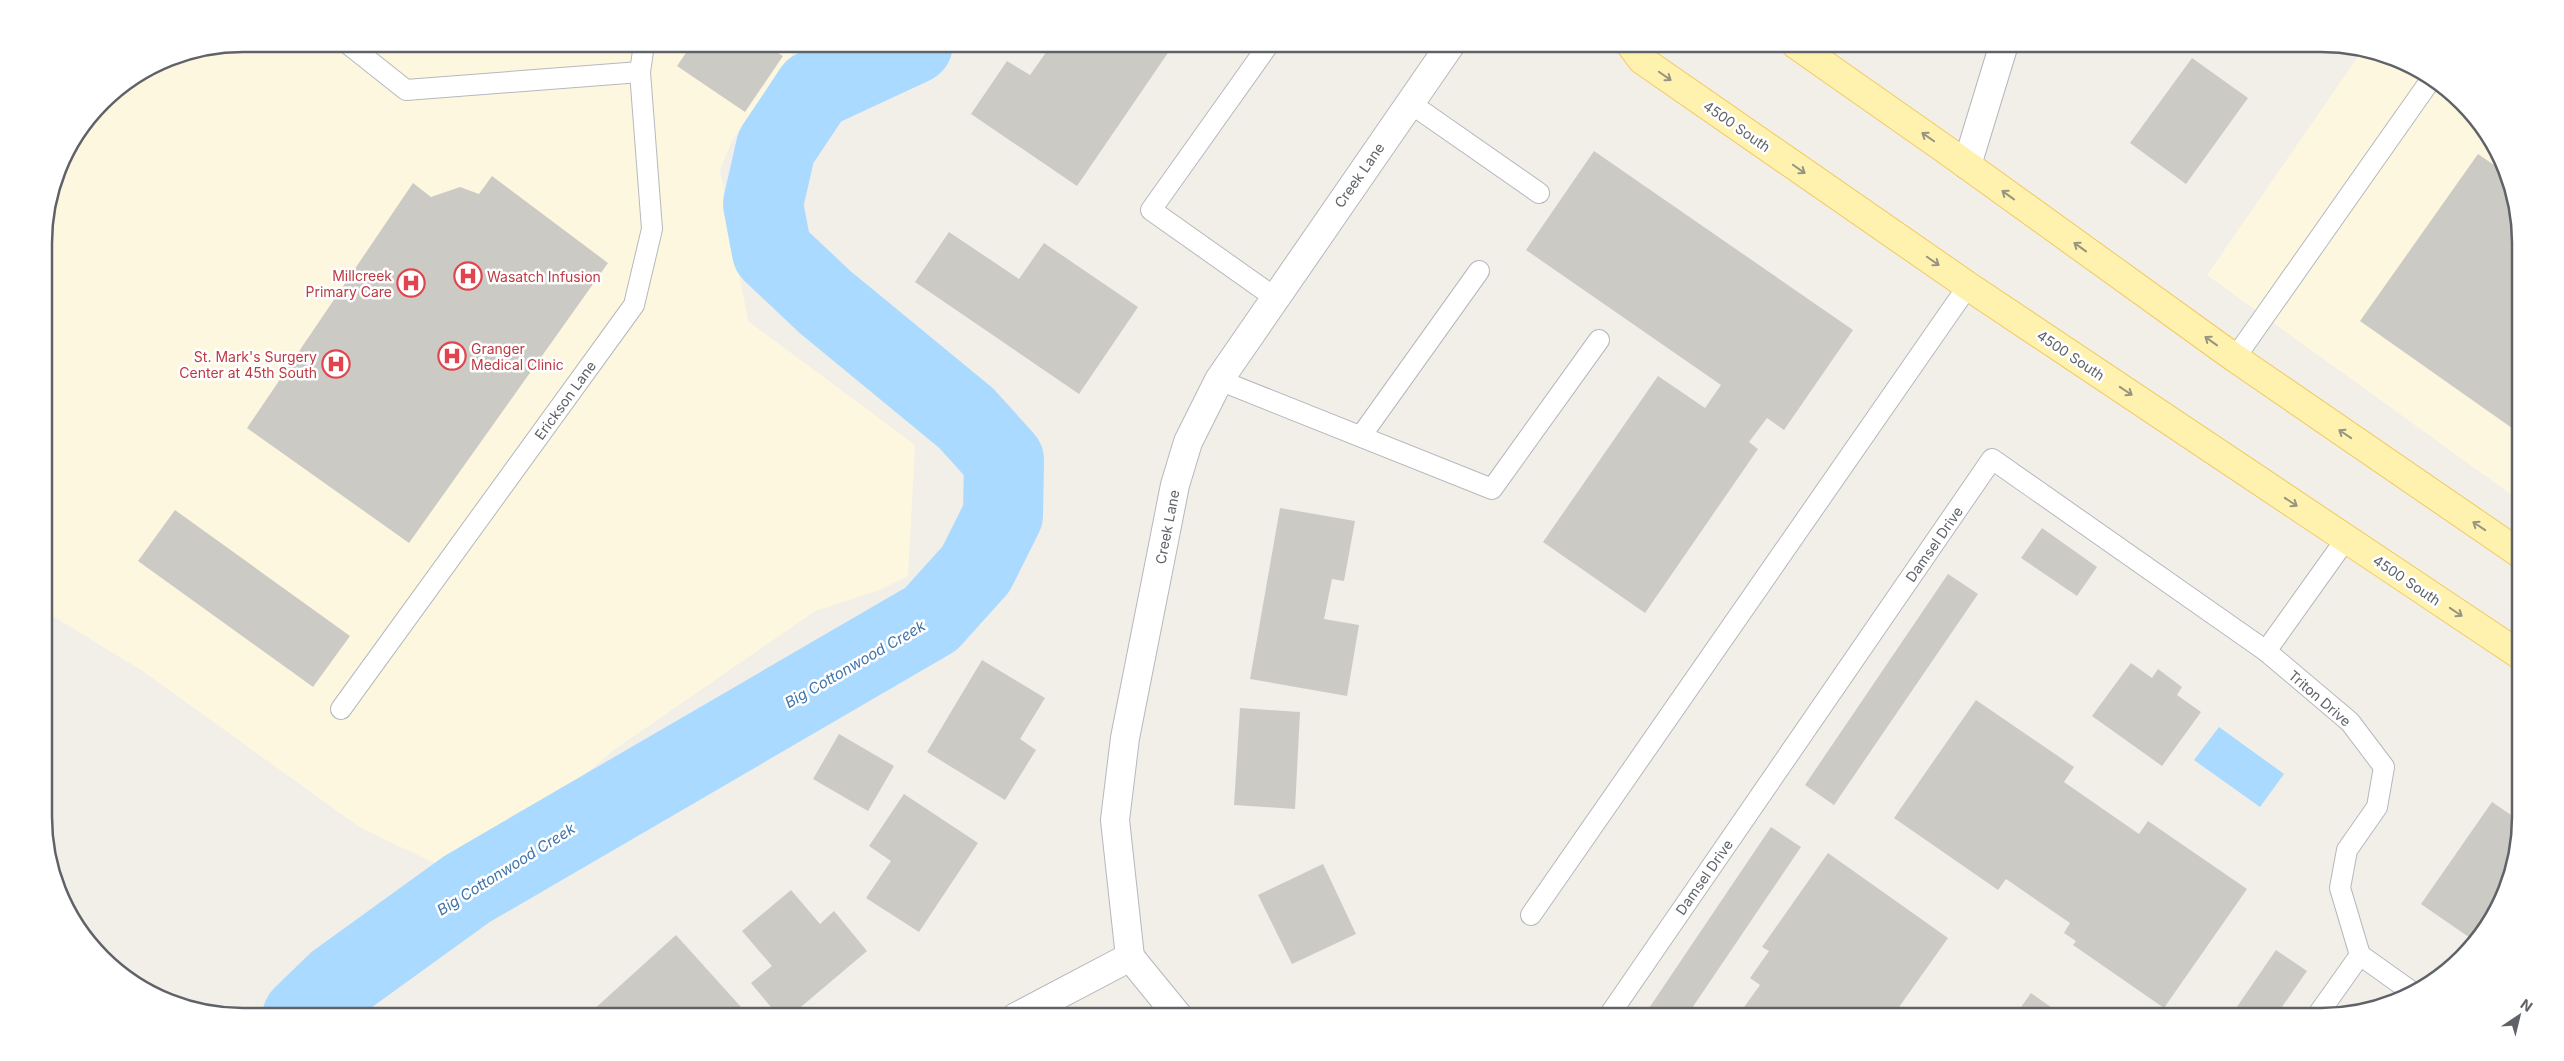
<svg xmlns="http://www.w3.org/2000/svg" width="2564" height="1061" viewBox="0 0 2564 1061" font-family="Inter,sans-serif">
<rect width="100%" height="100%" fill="#f1efe8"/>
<g fill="#fef7e0">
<path d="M 244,44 L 799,44 L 732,141 L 720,170 L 748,321 L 915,445 L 908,576 L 879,590 L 815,611 L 611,752 L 494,853 L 470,880 L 361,828 L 141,670 L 46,612 L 44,230 L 65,155 L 112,94 L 167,59 Z"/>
<path d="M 2362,51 L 2385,54 L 2432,78 L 2479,122 L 2505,167 L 2518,217 L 2519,500 L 2207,275 Z"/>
</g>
<path fill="#aadaff" d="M 2219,727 L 2284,774 L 2260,807 L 2194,760 Z"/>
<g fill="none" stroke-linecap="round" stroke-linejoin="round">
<path stroke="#aadaff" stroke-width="80" d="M 302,1017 L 337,983 L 467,889 L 931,619 L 976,569 L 1003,515 L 1004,460 L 966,418 L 825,302 L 772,252 L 763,204 L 776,147 L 814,90 L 913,44"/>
</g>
<g fill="#cccac5">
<path d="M 692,44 L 764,44 L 783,56 L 745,112 L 677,66 Z"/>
<path d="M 1052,44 L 1087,44 L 1092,47 L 1094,44 L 1174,44 L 1077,186 L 971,114 L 1007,61 L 1030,75 Z"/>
<path d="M 2192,58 L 2248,98 L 2186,184 L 2130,143 Z"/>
<path d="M 1594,151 L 1853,330 L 1784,430 L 1767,418 L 1749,442 L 1758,449 L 1645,613 L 1543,542 L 1658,376 L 1705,408 L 1721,385 L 1526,250 Z"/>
<path d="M 2478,154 L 2507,174 L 2518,217 L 2519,433 L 2360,321 Z"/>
<path d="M 492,176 L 608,263 L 409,543 L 247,428 L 413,183 L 431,197 L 460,187 L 479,194 Z"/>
<path d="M 949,232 L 1019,279 L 1044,243 L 1138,307 L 1079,394 L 915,282 Z"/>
<path d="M 1280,508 L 1355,521 L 1344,581 L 1332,579 L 1324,619 L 1359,625 L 1347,696 L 1250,679 Z"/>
<path d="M 175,510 L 350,636 L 313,687 L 138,561 Z"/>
<path d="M 2042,528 L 2097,567 L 2077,596 L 2021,558 Z"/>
<path d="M 1948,574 L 1978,594 L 1834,805 L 1805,785 Z"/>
<path d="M 982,660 L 1045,698 L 1020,739 L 1036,750 L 1005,800 L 927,752 Z"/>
<path d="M 2131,663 L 2152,678 L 2158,669 L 2182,687 L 2177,695 L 2201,712 L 2162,766 L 2092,716 Z"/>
<path d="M 1976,700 L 2074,767 L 2064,782 L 2139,834 L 2148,821 L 2247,889 L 2164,1008 L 2073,945 L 2076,941 L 2064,933 L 2070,923 L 2006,879 L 1998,890 L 1894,818 Z"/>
<path d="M 1240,708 L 1300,712 L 1295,809 L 1234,805 Z"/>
<path d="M 839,734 L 894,766 L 868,811 L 813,779 Z"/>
<path d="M 904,794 L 978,843 L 919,932 L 866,898 L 891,861 L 869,846 Z"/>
<path d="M 2492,802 L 2520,821 L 2510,882 L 2476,942 L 2421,904 Z"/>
<path d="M 1771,827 L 1801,847 L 1686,1017 L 1643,1017 Z"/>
<path d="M 1828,853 L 1948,938 L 1892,1017 L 1737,1017 L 1760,985 L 1750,978 L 1769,951 L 1762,947 Z"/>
<path d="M 1323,864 L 1356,934 L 1292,964 L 1258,895 Z"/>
<path d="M 791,890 L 820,924 L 834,911 L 867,951 L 789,1017 L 779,1017 L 751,983 L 772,966 L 742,931 Z"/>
<path d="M 676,935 L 750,1017 L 596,1017 L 591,1012 Z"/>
<path d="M 2276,950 L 2307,971 L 2275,1017 L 2230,1017 Z"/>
<path d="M 2031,993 L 2065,1017 L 2014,1017 Z"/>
<path d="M 1400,1010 L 1403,1017 L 1383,1017 Z"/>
</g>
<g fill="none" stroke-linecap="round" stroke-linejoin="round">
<g stroke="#b5b8bc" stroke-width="22">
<g id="service">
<path d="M 348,44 L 406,90 L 640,72"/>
<path d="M 1269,44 L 1151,210 L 1274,297"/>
<path d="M 1410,103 L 1539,193"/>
<path d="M 2235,358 L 2432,78"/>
<path d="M 1219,380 L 1492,489 L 1599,340"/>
<path d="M 1361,436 L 1479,271"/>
<path d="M 2266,651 L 2346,539"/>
<path d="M 341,709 L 634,305 L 652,229 L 640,72 L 644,44"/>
<path d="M 1531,915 L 1968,286"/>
<path d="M 2360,955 L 2412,992"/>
<path d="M 1608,1017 L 1992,459 L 2266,651 L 2350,722 L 2384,767 L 2377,807 L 2347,850 L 2340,888 L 2360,955 L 2316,1017"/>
</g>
</g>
<g stroke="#b5b8bc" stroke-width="30">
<g id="minor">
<path d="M 1130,957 L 1179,1017"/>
<path d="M 1016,1017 L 1130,957 L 1115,820 L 1125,738 L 1175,485 L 1188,442 L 1219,380 L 1451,44"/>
</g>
</g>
<g stroke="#b5b8bc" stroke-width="30">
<path id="tertiary" d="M 1967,165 L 2004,44"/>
</g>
<g stroke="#f2c960" stroke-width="30">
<g id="primary">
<path d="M 1630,44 L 1642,60 L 1968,286 L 2520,655"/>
<path d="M 1795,44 L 1949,152 L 2235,358 L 2519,553"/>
</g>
</g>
<use href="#service" stroke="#fff" stroke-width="20"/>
<use href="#minor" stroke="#fff" stroke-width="28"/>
<use href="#tertiary" stroke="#fff" stroke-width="28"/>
<use href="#primary" stroke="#fff2af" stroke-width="28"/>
</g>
<defs><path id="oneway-shaft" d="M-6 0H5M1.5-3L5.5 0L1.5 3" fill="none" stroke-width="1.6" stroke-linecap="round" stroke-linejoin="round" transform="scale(1.25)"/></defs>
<g stroke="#979581">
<use href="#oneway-shaft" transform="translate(1665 76) rotate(35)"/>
<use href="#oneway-shaft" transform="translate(1928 137) rotate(-145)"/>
<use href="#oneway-shaft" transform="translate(1799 169) rotate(35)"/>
<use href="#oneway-shaft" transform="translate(2008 195) rotate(-144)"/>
<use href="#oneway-shaft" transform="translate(2080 247) rotate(-144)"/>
<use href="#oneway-shaft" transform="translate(1933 261) rotate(35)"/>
<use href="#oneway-shaft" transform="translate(2211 341) rotate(-144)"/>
<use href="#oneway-shaft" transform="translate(2126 391) rotate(34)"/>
<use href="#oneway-shaft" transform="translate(2345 434) rotate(-146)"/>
<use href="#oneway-shaft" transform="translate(2291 502) rotate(34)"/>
<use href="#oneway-shaft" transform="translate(2479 526) rotate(-146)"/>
<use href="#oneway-shaft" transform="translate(2456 612) rotate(34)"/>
</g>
<defs>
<g id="hospital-ring" transform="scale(1.4375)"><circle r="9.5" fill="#fff" stroke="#e0444e" stroke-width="1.5"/><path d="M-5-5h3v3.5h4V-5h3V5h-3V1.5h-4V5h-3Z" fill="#e0444e"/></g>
</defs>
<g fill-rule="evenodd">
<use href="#hospital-ring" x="468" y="276"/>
<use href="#hospital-ring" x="411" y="283"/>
<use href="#hospital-ring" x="452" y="356"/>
<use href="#hospital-ring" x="336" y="364"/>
</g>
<g text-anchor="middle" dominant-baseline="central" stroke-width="5" stroke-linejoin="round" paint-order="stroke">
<g font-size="14" fill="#5f6368" stroke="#fff">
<text transform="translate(1737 126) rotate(35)">4500 South</text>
<text transform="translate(1359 175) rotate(-55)">Creek Lane</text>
<text transform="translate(2071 355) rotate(34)">4500 South</text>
<text transform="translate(565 400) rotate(-54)">Erickson Lane</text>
<text transform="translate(1167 527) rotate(-79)">Creek Lane</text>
<text transform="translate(1934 544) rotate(-55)">Damsel Drive</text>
<text transform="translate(2407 580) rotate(34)">4500 South</text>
<text transform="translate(2320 698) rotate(41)">Triton Drive</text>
<text transform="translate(1704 877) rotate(-55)">Damsel Drive</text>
</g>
<g font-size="14" fill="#be3a42" stroke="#fff" text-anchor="end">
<text x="392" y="275">Millcreek<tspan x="392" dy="16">Primary Care</tspan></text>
<text x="487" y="276" text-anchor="start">Wasatch Infusion</text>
<text x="471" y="348" text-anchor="start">Granger<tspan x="471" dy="16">Medical Clinic</tspan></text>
<text x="317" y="356">St. Mark's Surgery<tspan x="317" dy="16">Center at 45th South</tspan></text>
</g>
<g font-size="15" font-style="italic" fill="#4174aa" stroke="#fff">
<text transform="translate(855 664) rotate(-30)">Big Cottonwood Creek</text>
<text transform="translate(506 869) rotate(-32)">Big Cottonwood Creek</text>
</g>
</g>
<path d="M0 0H2564V1061H0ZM243 52H2321A191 191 0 0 1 2512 243V817A191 191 0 0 1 2321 1008H243A191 191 0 0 1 52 817V243A191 191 0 0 1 243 52Z" fill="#fff" fill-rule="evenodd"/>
<path fill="none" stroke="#5f6368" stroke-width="2.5" d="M243 52H2321A191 191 0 0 1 2512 243V817A191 191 0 0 1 2321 1008H243A191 191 0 0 1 52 817V243A191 191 0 0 1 243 52Z"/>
<g transform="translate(2519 1016) rotate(35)" stroke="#ffffff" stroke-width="4" paint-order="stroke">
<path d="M0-4L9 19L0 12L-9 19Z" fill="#5f6368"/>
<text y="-8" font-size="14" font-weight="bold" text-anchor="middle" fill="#5f6368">N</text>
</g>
</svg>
